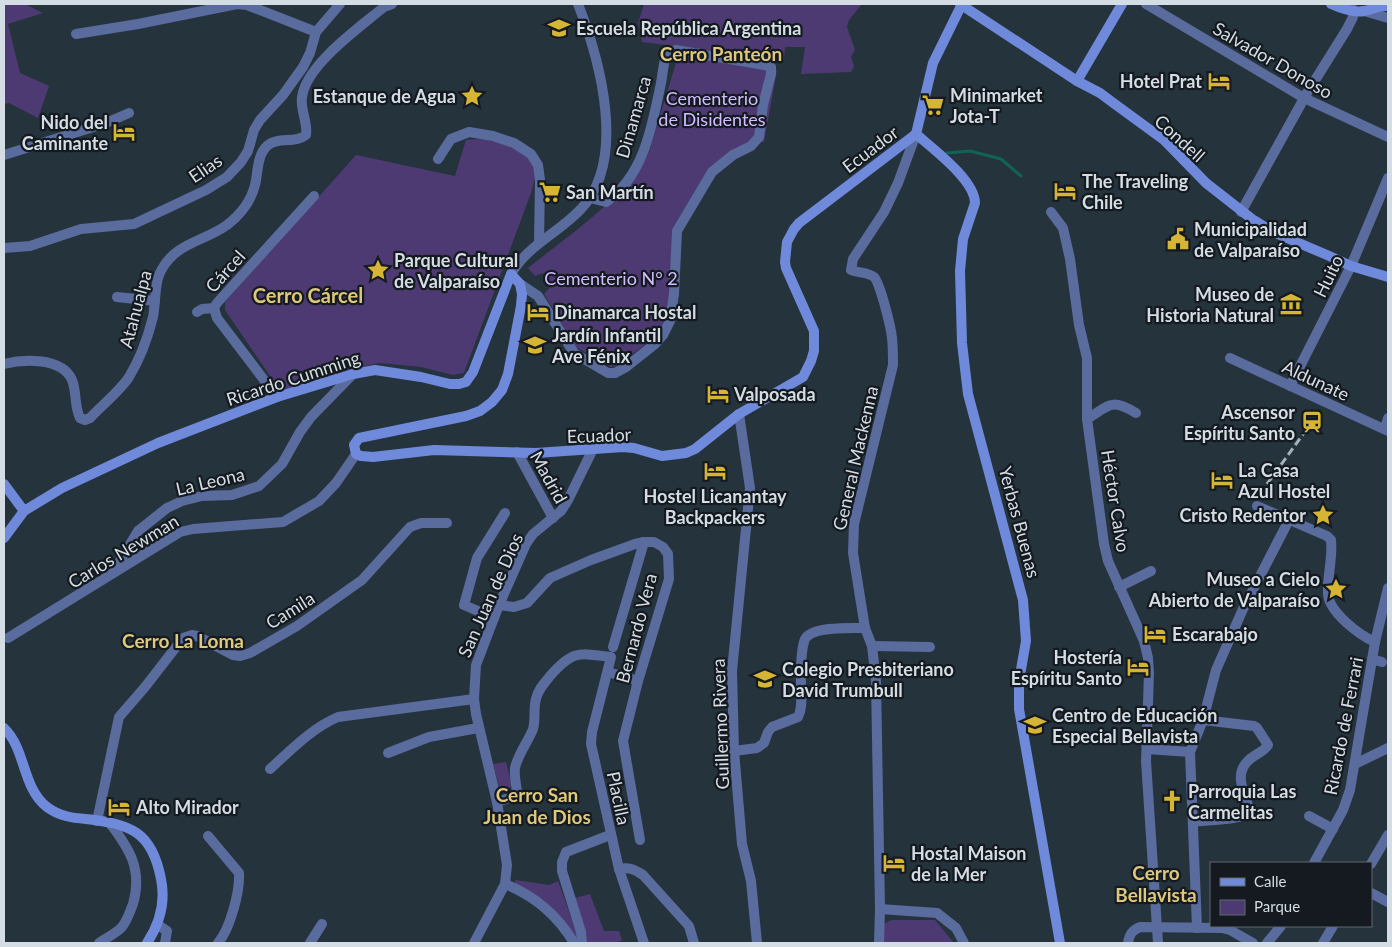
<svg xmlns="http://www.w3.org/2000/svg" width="1392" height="947" viewBox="0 0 1392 947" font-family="Lato,sans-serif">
<rect width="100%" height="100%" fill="#25333d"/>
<g fill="#4e3a72">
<path d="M 4,4 L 25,4 L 43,13 L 8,24 L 20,73 L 49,86 L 38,118 L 9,103 L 4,104 Z"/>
<path d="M 644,4 L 862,4 L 849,20 L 847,27 L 855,50 L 851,57 L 854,66 L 851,72 L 801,74 L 805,47 L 785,47 L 784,60 L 642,42 L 638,23 Z"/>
<path d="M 678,56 L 777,70 L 764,142 L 750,141 L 714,174 L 676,236 L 666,320 C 656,341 634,352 616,366 L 611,367 L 576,347 L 544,294 L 552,285 L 543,273 L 535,276 L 528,268 C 565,238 630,194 649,152 Z"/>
<path d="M 479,139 L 508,143 L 528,154 L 537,171 L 531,193 L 464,373 L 453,375 L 421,367 L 379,363 L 354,368 L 281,392 L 225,310 L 225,302 L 356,155 L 455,176 L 466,140 Z"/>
<path d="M 506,762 L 512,787 L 500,790 L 493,764 Z"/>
<path d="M 515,880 L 549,885 L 558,881 L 578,937 L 577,943 L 515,885 Z"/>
<path d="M 590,894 L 604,931 L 619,931 L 622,940 L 616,943 L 585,943 L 575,898 Z"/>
<path d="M 891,920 L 935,920 L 954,943 L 881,943 L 881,926 Z"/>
</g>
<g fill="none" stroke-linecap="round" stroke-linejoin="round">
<path stroke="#116257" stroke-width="3" d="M 947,153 L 970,151 L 1001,159 L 1021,176"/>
<g stroke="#5a6b9e" stroke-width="10">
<path d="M 76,34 L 138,24 L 237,4 L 247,5 L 316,32"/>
<path d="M 4,155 L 106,123 L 129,113"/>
<path d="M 438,159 L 451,139 L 469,132 L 493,136 L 514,143 L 531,154 L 538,165 L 540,180 L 539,243"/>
<path d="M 1051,212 L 1063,228 L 1070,259 L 1079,325 L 1087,358 L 1087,419 L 1104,544 L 1108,561 L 1144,641 L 1148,658 L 1149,673 L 1146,761 L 1158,943"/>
<path d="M 1241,212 L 1307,93 L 1347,29 L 1353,17 L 1351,4"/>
<path d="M 4,248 L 30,246 L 81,229 L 134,224 L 206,190 L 227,177 L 241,162 L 248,151 L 254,130 L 260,120 L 283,95 L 303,67 L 310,53 L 316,32 L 340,4"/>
<path d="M 520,284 L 538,296 L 574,353 L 608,373 L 615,373 L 626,367 L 655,344 L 663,335 L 670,321 L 674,294 L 677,231 L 712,172 L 733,155 L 751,146 L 759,137 L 763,105 L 771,74 L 771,67 L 770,66 L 676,50 L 667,53 C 663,63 663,73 661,83 C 652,126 644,176 606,202 L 590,198"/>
<path d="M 117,297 L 155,301"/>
<path d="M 197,312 L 202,309 L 214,308"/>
<path d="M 1230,358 L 1388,431"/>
<path d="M 4,364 C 23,359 62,357 72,380 C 77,392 74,406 80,418 L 85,420 L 90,418 C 102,405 120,391 129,377 C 140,359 148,337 153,317 C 156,302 154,282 162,269 C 176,243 205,241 227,225 C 240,215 251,201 255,185 C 258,173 257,155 267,146 C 277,136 295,144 306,135 C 308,122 300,110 302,97 C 306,65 360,27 384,7 L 392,4"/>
<path d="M 1290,386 L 1351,266 L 1388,178"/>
<path d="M 277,397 L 217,318 L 214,308 L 217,303 L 314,196"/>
<path d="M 1087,419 C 1110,405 1111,398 1136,413"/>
<path d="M 1385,429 L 1388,418"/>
<path d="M 517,452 L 553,518"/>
<path d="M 1257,506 L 1327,536 L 1331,540 C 1333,558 1327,576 1328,594 C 1329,612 1359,635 1375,642"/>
<path d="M 114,571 L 138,531 L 167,508 L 182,501 L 202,496 L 232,495 L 259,486 L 282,464 L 300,432 L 311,417 L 353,374"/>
<path d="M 1119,587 L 1151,571"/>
<path d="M 499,605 L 514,607 L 527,603 L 550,578 L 591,560 L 635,544 L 644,542 L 654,542 L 663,547 L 668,554 L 669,579 L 638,681 L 623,741 L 640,840"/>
<path d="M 494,618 L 464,605 L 477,558 L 505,513"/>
<path d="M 8,638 L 180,532 L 193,529 L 283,522 L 319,501 L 336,483 L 356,454"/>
<path d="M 872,646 L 930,647"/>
<path d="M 613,647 L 644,542"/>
<path d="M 1372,659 L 1382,662"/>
<path d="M 608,672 L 638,681"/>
<path d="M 1147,749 L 1190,752"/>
<path d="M 734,751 L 757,748 L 764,743 L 768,732 L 772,727 L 798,717 C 803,707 801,697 801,686 C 801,673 800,651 805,639 C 812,626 852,628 865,628"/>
<path d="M 388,753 L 429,737 L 478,728"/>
<path d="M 1355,764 L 1388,748"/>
<path d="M 270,769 C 291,750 312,728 338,717 L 474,699"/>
<path d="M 497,802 L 512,797 L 517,791 C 516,784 514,775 515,768 C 518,754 528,742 533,729 C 536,719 533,709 536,699 C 538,689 544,684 550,676 C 573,650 578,653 611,657 L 592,732 L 591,744 L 619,869 L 644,943"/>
<path d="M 1309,816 L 1333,829"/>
<path d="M 97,821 L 119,717 L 145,687 L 183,638 L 192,635 L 197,636 L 233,655 L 240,656 L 250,653 L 297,626 L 362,580 L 410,527 L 421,523 L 447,523"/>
<path d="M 1193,822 C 1206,820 1243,820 1250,812 C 1246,794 1232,775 1249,760 C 1255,754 1264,752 1268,745 L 1257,728 L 1254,726 L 1203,720"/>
<path d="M 208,836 L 239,873 C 240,892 230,929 218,943"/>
<path d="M 1371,864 L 1388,835"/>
<path d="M 619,869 C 629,867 634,869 643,875 L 689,926 L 694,943"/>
<path d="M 505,884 C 535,896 558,916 574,943"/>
<path d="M 1371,893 L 1388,902"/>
<path d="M 880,909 L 937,913 L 956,928 L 964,943"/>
<path d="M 158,925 L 167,931 L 165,943"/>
<path d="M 1197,928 L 1190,752 L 1203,720 L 1216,670 L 1243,609 L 1289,520"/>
<path d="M 99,943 C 106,938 115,934 121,928 C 127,922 130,911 133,904 C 143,869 129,848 109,822"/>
<path d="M 310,943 L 322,924"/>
<path d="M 474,943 L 505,884 L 507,865 L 497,802 L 476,714 L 474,699 L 476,665 L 499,605 L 526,544 L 533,534 L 561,511 L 568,500 L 593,449"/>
<path d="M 582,943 L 581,932 L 562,871 L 562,862 L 566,852 L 610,835"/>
<path d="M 1128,943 C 1129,935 1132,930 1140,927 L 1222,928 L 1230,930 L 1253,943"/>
<path d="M 1323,943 L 1333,926"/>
</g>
<g stroke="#5a6b9e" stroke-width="10">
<path d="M 1146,4 L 1304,98 L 1388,137"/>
<path d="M 1364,11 L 1388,18"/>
<path d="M 511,274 C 527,246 558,233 580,210 C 628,161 600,60 578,4"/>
<path d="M 739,414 L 750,488 L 732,671 L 734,751 L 742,844 L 751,881 L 757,943"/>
<path d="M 1314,863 L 1343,810 L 1350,790 L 1375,642 L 1388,588"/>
<path d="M 879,943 L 880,909 L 876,681 L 872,646 L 865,628 L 853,553 L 854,524 L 893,365 C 893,356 893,347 892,338 C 891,327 880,283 874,277 C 868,272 858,273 851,270 L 853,259 L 884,212 L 898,183 L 916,134"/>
<path d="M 1267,943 L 1281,926"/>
</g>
<g stroke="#708adb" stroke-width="10">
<path d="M 960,4 L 1077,81 L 1100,93 L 1112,102 L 1164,140 L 1206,183 L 1252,219 L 1273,232 L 1327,255 L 1351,266 L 1388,277"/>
<path d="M 1331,4 C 1340,8 1354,13 1364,11 C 1373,10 1377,5 1388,6"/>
<path d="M 1077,81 L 1122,4"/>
<path d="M 916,134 C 933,149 975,180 975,203 L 963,239 L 960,271 L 962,343 L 968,394 L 1023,600 L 1026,641 L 1019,681 L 1019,709 L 1060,943"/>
<path d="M 916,134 L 933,63 L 962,4"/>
<path d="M 4,484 L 24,511"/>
<path d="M 4,538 L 24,511 L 62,488 L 158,443 L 277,397 L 353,374 L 375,370 L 421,377 L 450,384 L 459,384 L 466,382 L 473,372 L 511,274 L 520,284 L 522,294 L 521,306 L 508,374 L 502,390 L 492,402 L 480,411 L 466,416 L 359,438 L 354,445 L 356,454 L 361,456 L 373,457 L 434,450 L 536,453 L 623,447 L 634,448 L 662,456 L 686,453 L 695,449 L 739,414 L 803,377 L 811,361 L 814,351 L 814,331 L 786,268 L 785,262 L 787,242 L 794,229 L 799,223 L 916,134"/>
<path d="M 4,728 C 26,749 22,788 47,807 C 59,816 72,818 86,819 C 130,824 152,831 161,879 C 166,903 160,923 147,943"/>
</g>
<path stroke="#a6b1b8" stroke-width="3" stroke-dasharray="8 4" stroke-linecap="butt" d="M 1267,484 L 1312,422"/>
</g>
<defs>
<g id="school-bare" transform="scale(1.725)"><path d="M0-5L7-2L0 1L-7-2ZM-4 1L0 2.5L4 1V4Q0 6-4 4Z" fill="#d6b534" stroke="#141a1f" stroke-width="2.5" paint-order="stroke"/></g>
<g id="hotel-bare" transform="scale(1.725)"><path d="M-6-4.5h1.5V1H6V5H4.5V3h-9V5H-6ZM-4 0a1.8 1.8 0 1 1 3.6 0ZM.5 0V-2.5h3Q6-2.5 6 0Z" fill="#d6b534" stroke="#141a1f" stroke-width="2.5" paint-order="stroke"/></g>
<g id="sight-bare" transform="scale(1.725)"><path d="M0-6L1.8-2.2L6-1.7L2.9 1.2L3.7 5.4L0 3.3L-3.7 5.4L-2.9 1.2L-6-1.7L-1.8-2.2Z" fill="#d6b534" stroke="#141a1f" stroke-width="2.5" paint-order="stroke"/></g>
<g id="supermarket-bare" transform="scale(1.725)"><path d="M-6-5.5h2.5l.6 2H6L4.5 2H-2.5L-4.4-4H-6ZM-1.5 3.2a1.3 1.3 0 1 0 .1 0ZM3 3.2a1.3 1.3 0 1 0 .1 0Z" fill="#d6b534" stroke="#141a1f" stroke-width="2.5" paint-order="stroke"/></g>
<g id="civic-bare" transform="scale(1.725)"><path d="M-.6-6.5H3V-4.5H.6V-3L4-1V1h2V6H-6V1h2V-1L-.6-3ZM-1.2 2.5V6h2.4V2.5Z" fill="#d6b534" stroke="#141a1f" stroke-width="2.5" paint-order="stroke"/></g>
<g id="museum-bare" transform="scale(1.725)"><path d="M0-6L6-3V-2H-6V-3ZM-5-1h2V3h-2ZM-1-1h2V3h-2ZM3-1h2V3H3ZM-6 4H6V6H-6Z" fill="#d6b534" stroke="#141a1f" stroke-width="2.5" paint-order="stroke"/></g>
<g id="station-bare" transform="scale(1.725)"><path d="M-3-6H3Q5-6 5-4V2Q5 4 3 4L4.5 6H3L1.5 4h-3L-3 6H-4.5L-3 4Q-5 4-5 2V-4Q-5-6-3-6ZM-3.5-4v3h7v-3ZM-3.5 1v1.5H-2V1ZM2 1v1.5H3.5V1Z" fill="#d6b534" stroke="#141a1f" stroke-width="2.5" paint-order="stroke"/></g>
<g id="church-bare" transform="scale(1.725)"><path d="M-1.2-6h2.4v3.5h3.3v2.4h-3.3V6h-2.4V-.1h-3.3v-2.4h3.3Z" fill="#d6b534" stroke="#141a1f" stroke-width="2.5" paint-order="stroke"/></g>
</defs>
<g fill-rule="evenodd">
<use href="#school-bare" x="559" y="28"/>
<use href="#hotel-bare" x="1219" y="81"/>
<use href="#sight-bare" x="472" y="96"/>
<use href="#supermarket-bare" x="933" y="105"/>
<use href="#hotel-bare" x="124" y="132"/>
<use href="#hotel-bare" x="1065" y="191"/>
<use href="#supermarket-bare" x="550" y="192"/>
<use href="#civic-bare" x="1178" y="239"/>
<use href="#sight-bare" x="378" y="270"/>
<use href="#museum-bare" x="1291" y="304"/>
<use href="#hotel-bare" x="538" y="312"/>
<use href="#school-bare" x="535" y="345"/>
<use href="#hotel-bare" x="718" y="394"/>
<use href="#station-bare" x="1312" y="422"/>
<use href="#hotel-bare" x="715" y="471"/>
<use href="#hotel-bare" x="1222" y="480"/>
<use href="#sight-bare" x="1323" y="515"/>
<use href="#sight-bare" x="1336" y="589"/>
<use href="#hotel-bare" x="1155" y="634"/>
<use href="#hotel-bare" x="1138" y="667"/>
<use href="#school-bare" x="765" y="679"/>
<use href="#school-bare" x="1035" y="725"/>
<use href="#church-bare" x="1172" y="801"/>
<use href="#hotel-bare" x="119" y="807"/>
<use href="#hotel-bare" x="894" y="863"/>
</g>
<g text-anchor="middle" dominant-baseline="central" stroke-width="4.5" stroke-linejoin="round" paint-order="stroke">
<g font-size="18" font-weight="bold" fill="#d4dde4" stroke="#141a1f" text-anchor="start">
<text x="576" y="28">Escuela República Argentina</text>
<text x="1202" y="81" text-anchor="end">Hotel Prat</text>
<text x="950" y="95">Minimarket<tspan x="950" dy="21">Jota-T</tspan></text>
<text x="456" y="96" text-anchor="end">Estanque de Agua</text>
<text x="108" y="122" text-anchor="end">Nido del<tspan x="108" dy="21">Caminante</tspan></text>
<text x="1082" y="181">The Traveling<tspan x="1082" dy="21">Chile</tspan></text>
<text x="566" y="192">San Martín</text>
<text x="1194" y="229">Municipalidad<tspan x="1194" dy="21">de Valparaíso</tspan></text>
<text x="394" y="260">Parque Cultural<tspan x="394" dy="21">de Valparaíso</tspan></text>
<text x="1274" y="294" text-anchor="end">Museo de<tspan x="1274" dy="21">Historia Natural</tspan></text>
<text x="554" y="312">Dinamarca Hostal</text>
<text x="552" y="335">Jardín Infantil<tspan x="552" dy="21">Ave Fénix</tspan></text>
<text x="734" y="394">Valposada</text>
<text x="1295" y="412" text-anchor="end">Ascensor<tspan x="1295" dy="21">Espíritu Santo</tspan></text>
<text x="1238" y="470">La Casa<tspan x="1238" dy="21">Azul Hostel</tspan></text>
<text x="715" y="496" text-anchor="middle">Hostel Licanantay<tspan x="715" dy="21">Backpackers</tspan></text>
<text x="1306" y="515" text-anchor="end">Cristo Redentor</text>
<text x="1320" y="579" text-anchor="end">Museo a Cielo<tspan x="1320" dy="21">Abierto de Valparaíso</tspan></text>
<text x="1172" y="634">Escarabajo</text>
<text x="1122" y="657" text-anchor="end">Hostería<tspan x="1122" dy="21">Espíritu Santo</tspan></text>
<text x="782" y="669">Colegio Presbiteriano<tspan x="782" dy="21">David Trumbull</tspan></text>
<text x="1052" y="715">Centro de Educación<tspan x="1052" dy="21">Especial Bellavista</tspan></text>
<text x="1188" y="791">Parroquia Las<tspan x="1188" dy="21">Carmelitas</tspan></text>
<text x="136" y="807">Alto Mirador</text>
<text x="911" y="853">Hostal Maison<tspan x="911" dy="21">de la Mer</tspan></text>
</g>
<g font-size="18" fill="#d4dde4" stroke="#141a1f">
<text transform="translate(1273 60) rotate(30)">Salvador Donoso</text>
<text transform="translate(633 117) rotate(-74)">Dinamarca</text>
<text transform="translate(1180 138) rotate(42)">Condell</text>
<text transform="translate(870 149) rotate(-37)">Ecuador</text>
<text transform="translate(205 168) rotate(-34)">Elias</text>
<text transform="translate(225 271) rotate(-48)">Cárcel</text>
<text transform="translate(1328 276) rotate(-64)">Huito</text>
<text transform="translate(135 309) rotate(-75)">Atahualpa</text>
<text transform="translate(293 378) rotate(-18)">Ricardo Cumming</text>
<text transform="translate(1316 380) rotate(25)">Aldunate</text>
<text transform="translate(599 435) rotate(-2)">Ecuador</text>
<text transform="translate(855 458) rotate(-77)">General Mackenna</text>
<text transform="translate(549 477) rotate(61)">Madrid</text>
<text transform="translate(210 481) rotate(-13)">La Leona</text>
<text transform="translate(1116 501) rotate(81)">Héctor Calvo</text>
<text transform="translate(1020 522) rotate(75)">Yerbas Buenas</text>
<text transform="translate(123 551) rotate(-31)">Carlos Newman</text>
<text transform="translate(490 595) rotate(-66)">San Juan de Dios</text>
<text transform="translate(290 610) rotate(-32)">Camila</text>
<text transform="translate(636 628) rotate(-75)">Bernardo Vera</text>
<text transform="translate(720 724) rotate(-92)">Guillermo Rivera</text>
<text transform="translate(1343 726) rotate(-79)">Ricardo de Ferrari</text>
<text transform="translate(619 798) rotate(78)">Placilla</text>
</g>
<g font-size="18" fill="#d1bdff" stroke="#141a1f">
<text x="712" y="98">Cementerio<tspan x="712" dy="21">de Disidentes</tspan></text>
<text x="611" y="278">Cementerio N° 2</text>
</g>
<g font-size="19" font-weight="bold" fill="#dec87b" stroke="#141a1f">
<text x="721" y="53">Cerro Panteón</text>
<text x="183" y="640">Cerro La Loma</text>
<text x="537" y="794">Cerro San<tspan x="537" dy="22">Juan de Dios</tspan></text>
<text x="1156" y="872">Cerro<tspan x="1156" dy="22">Bellavista</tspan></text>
</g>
<g font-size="20" font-weight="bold" fill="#dec87b" stroke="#141a1f">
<text x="308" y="295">Cerro Cárcel</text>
</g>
</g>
<rect width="1392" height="947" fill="none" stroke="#d4dde4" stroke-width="10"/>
<rect x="1210" y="862" width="162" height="65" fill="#141a1f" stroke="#61686e"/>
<rect x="1220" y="878" width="25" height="8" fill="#708adb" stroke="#61686e"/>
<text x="1254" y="887" font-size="15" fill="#d4dde4">Calle</text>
<rect x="1220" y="900" width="25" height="15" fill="#4e3a72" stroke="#61686e"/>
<text x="1254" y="912" font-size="15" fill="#d4dde4">Parque</text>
</svg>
